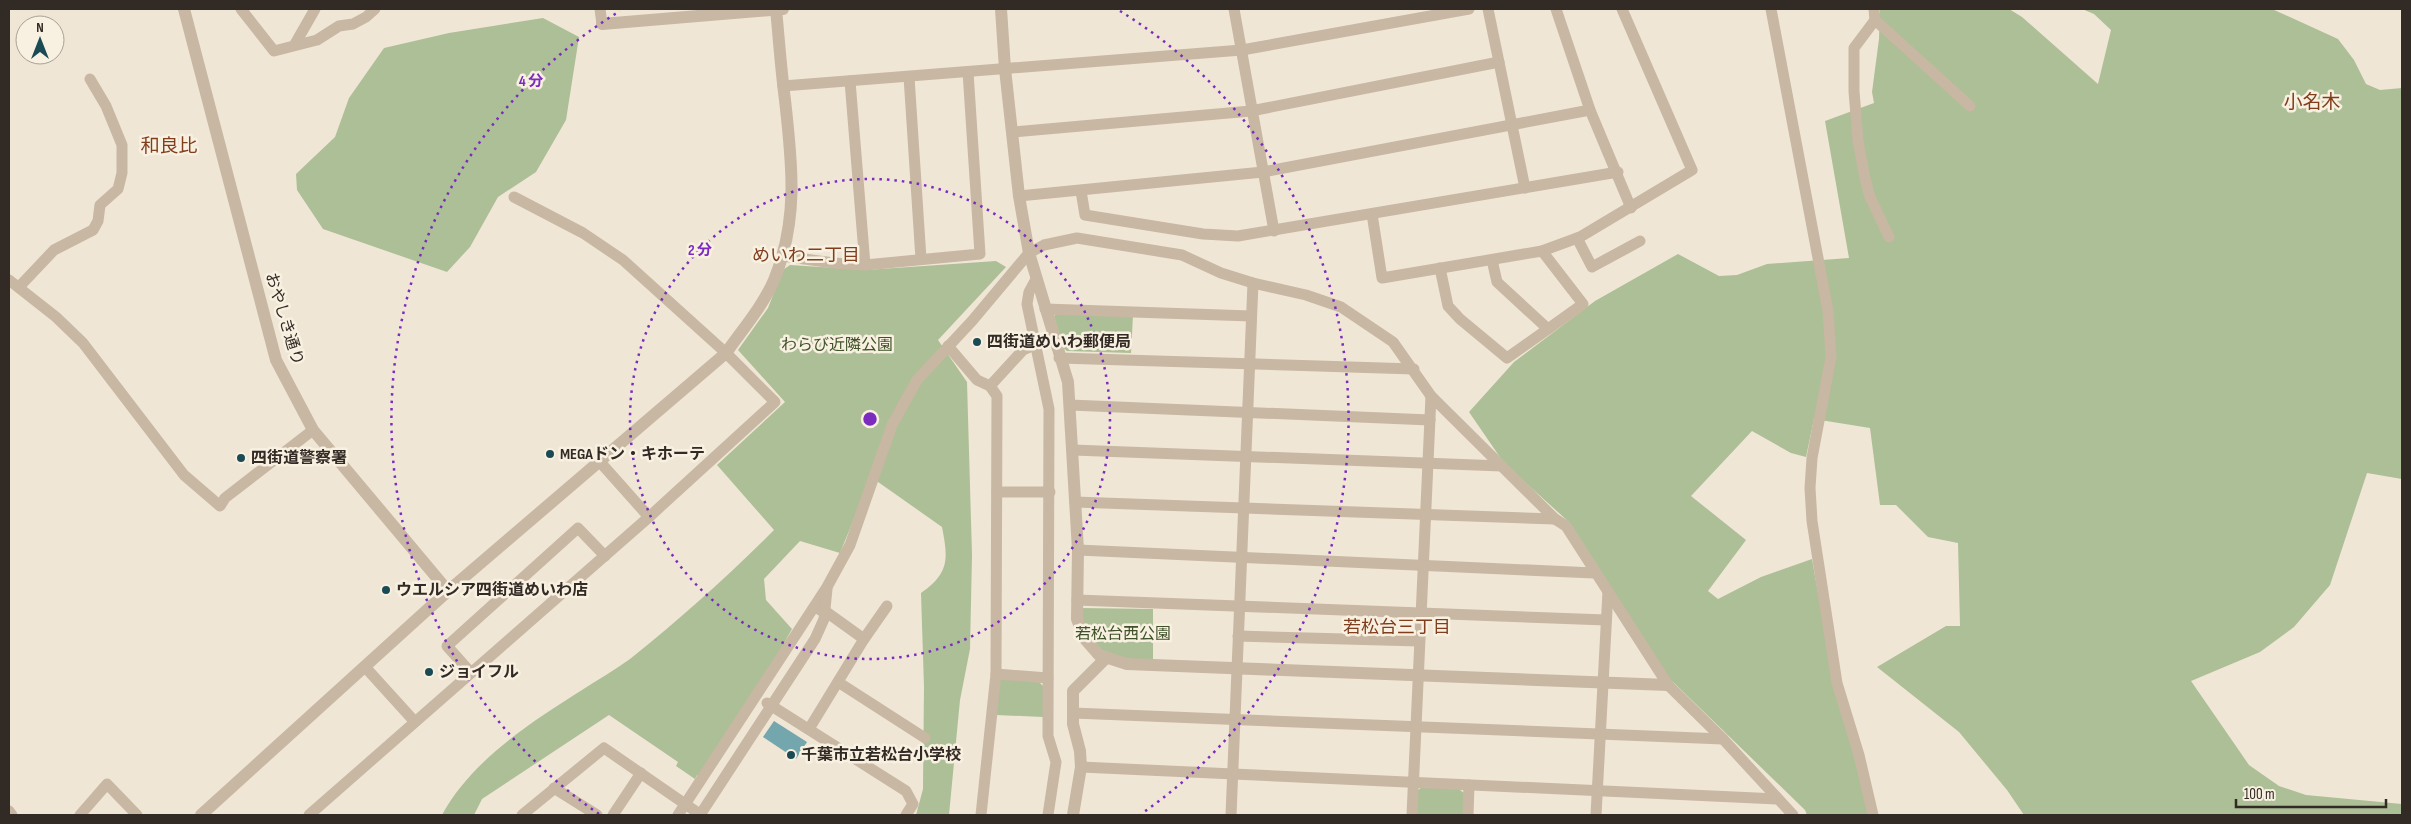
<svg xmlns="http://www.w3.org/2000/svg" width="2411" height="824" viewBox="0 0 2411 824" font-family="'Sofia Sans Condensed','Noto Sans JP',sans-serif">
<rect width="100%" height="100%" fill="#f0e6d5"/>
<g fill="#adbf96">
<path d="M 1880,9 L 2009,9 L 2022,17 L 2098,84 L 2111,30 L 2094,14 L 2082,9 L 2272,9 L 2338,39 L 2354,60 L 2366,84 L 2380,90 L 2402,88 L 2402,479 L 2367,473 L 2330,585 L 2294,627 L 2260,652 L 2191,681 L 2249,765 L 2279,786 L 2306,795 L 2402,804 L 2402,815 L 2024,815 L 2007,790 L 1959,732 L 1877,667 L 1946,626 L 1960,626 L 1958,543 L 1928,537 L 1896,505 L 1880,505 L 1870,428 L 1814,419 L 1806,457 L 1791,453 L 1752,431 L 1691,496 L 1746,540 L 1708,591 L 1718,599 L 1761,577 L 1812,559 L 1833,678 L 1870,815 L 1807,815 L 1805,810 L 1669,678 L 1570,523 L 1504,463 L 1469,412 L 1514,362 L 1595,301 L 1678,254 L 1719,276 L 1737,275 L 1767,264 L 1849,258 L 1825,121 L 1874,103 L 1872,92 L 1879,39 Z"/>
<path d="M 543,18 L 579,37 L 566,120 L 536,172 L 498,197 L 470,247 L 447,272 L 323,229 L 297,190 L 296,174 L 335,137 L 349,98 L 384,48 L 449,33 Z"/>
<path d="M 996,261 L 1006,267 L 938,340 L 967,382 L 972,555 L 970,649 L 960,700 L 949,815 L 916,815 L 923,789 L 924,687 L 921,593 C 950,573 948,558 942,527 L 871,477 L 840,553 L 800,541 L 764,579 L 766,600 L 792,629 L 757,691 L 699,777 L 697,775 L 695,779 L 676,766 L 678,762 L 609,715 L 482,799 L 474,815 L 442,815 C 471,761 531,722 582,690 C 597,680 615,670 630,659 C 680,619 729,575 774,530 L 717,465 L 785,402 L 738,350 L 768,308 L 783,270 L 790,265 L 866,270 Z"/>
<path d="M 1057,313 L 1133,315 L 1131,353 L 1067,351 L 1063,348 L 1054,316 Z"/>
<path d="M 1080,608 L 1153,609 L 1153,660 C 1128,660 1101,658 1086,635 C 1082,628 1082,616 1080,608 Z"/>
<path d="M 999,679 L 1038,681 L 1043,686 L 1043,717 L 996,715 Z"/>
<path d="M 1423,786 L 1456,787 L 1464,793 L 1463,815 L 1416,815 L 1417,791 Z"/>
</g>
<path fill="#74a6ad" d="M 774,721 L 807,742 L 796,759 L 763,737 Z"/>
<g fill="none" stroke-linecap="round" stroke-linejoin="round">
<g stroke="#c8b7a2" stroke-width="11">
<path d="M 241,9 L 274,51 L 317,40 L 339,26 L 353,24 L 366,17 L 375,9"/>
<path d="M 600,9 L 602,24"/>
<path d="M 1234,9 L 1274,231"/>
<path d="M 1488,9 L 1525,188"/>
<path d="M 1556,9 L 1590,110 L 1631,208"/>
<path d="M 1771,9 L 1828,311 L 1831,357 L 1812,458 L 1810,488 L 1812,521 L 1837,683 L 1859,755 L 1873,815"/>
<path d="M 1874,9 L 1875,20 L 1854,48 L 1854,91 L 1858,141 L 1865,178 L 1870,197 L 1889,237"/>
<path d="M 1875,20 L 1970,106"/>
<path d="M 295,44 L 315,9"/>
<path d="M 909,77 L 921,259"/>
<path d="M 850,81 L 865,265"/>
<path d="M 783,86 L 1242,50 L 1469,9"/>
<path d="M 1012,132 L 1251,111 L 1499,62"/>
<path d="M 1081,191 L 1085,215 L 1203,234 L 1238,236 L 1618,172"/>
<path d="M 1019,196 L 1263,172 L 1590,110"/>
<path d="M 1372,214 L 1382,278 L 1542,251 L 1580,237 L 1692,170 L 1622,9"/>
<path d="M 1577,238 L 1592,267 L 1640,241"/>
<path d="M 1542,251 L 1583,304 L 1548,329"/>
<path d="M 782,256 L 834,263 L 865,265 L 980,254 L 968,72"/>
<path d="M 1440,268 L 1448,306 L 1460,319 L 1507,358 L 1548,329 L 1497,282 L 1492,260"/>
<path d="M 1036,279 L 1029,292 L 1027,304 L 1049,409 L 1048,720 L 1048,736 L 1056,762 L 1048,815"/>
<path d="M 9,280 L 56,317 L 83,343 L 184,475 L 220,506 L 225,498 L 313,430"/>
<path d="M 19,287 L 54,250 L 93,230 L 98,221 L 100,205 L 118,189 L 122,173 L 122,145 L 106,106 L 90,79"/>
<path d="M 1045,309 L 1251,316"/>
<path d="M 948,346 L 977,380 L 990,386 L 997,396 L 996,674 L 981,815"/>
<path d="M 1059,358 L 1414,369"/>
<path d="M 990,386 L 1023,350 L 1035,345"/>
<path d="M 1070,405 L 1430,420"/>
<path d="M 1073,450 L 1502,466"/>
<path d="M 600,462 L 649,517"/>
<path d="M 997,492 L 1050,492"/>
<path d="M 1075,502 L 1555,519"/>
<path d="M 1078,550 L 1594,573"/>
<path d="M 1077,600 L 1606,620"/>
<path d="M 820,610 L 825,611 L 864,639"/>
<path d="M 1238,636 L 1419,641"/>
<path d="M 366,668 L 415,722"/>
<path d="M 471,673 L 447,646 L 578,528 L 605,556"/>
<path d="M 996,674 L 1048,678"/>
<path d="M 838,682 L 925,738"/>
<path d="M 767,703 L 906,791 L 913,804 L 906,815"/>
<path d="M 1073,713 L 1723,739"/>
<path d="M 809,729 L 864,639 L 887,606"/>
<path d="M 1081,767 L 1777,799"/>
<path d="M 554,788 L 597,815"/>
<path d="M 9,811 L 12,815"/>
<path d="M 80,815 L 107,784 L 137,815"/>
<path d="M 309,815 L 649,517 L 775,402 L 726,353 L 623,260 L 583,233 L 514,197"/>
<path d="M 522,815 L 604,748 L 701,815"/>
<path d="M 613,815 L 641,773"/>
<path d="M 678,815 L 827,587 L 850,545 L 892,425 L 917,380 L 972,321 L 1029,253 L 1044,245 L 1077,238 L 1182,255 L 1221,273 L 1253,283 L 1306,295 L 1341,307 L 1393,342 L 1431,396 L 1555,519 L 1566,526 L 1668,685 L 1723,739 L 1793,815"/>
<path d="M 700,815 L 815,639 L 824,619 L 827,589"/>
<path d="M 1231,815 L 1253,283"/>
<path d="M 1412,815 L 1431,396"/>
<path d="M 1468,815 L 1469,785"/>
<path d="M 1596,815 L 1608,591"/>
</g>
<g stroke="#c8b7a2" stroke-width="12">
<path d="M 184,9 L 276,360 L 313,430 L 448,591"/>
<path d="M 1001,9 L 1005,69 L 1019,196 L 1029,253 L 1068,382 L 1078,550 L 1077,619 L 1085,639 L 1099,655 L 1127,664 L 1668,685"/>
<path d="M 602,24 L 783,9"/>
<path d="M 201,815 L 448,591 L 726,353 C 742,330 763,306 774,280 C 799,219 792,163 785,100 C 781,70 779,40 776,9"/>
<path d="M 1073,815 L 1081,767 L 1080,751 L 1073,724 L 1073,691 L 1106,658"/>
</g>
</g>
<g fill="none" stroke="#7b2cbf" stroke-width="2.5" stroke-dasharray="2.5 5">
<circle cx="870" cy="419" r="240"/>
<path d="M599 814A479 479 0 0 1 620 11M1120 11A479 479 0 0 1 1141 814"/>
</g>
<g fill="#1a4b54" stroke="#f8f0e1" stroke-width="2">
<circle cx="977" cy="342" r="5"/>
<circle cx="550" cy="454" r="5"/>
<circle cx="241" cy="458" r="5"/>
<circle cx="386" cy="590" r="5"/>
<circle cx="429" cy="672" r="5"/>
<circle cx="791" cy="755" r="5"/>
</g>
<g text-anchor="middle" dominant-baseline="central" stroke-width="5" stroke-linejoin="round" paint-order="stroke">
<g font-size="16" fill="#322a24" stroke="#f8f0e1">
<text transform="translate(284 319) rotate(73)">おやしき通り</text>
</g>
<g font-size="16" font-weight="bold" fill="#322a24" stroke="#f8f0e1" text-anchor="start">
<text x="987" y="342">四街道めいわ郵便局</text>
<text x="560" y="454">MEGAドン・キホーテ</text>
<text x="251" y="458">四街道警察署</text>
<text x="396" y="590">ウエルシア四街道めいわ店</text>
<text x="439" y="672">ジョイフル</text>
<text x="801" y="755">千葉市立若松台小学校</text>
</g>
<g font-size="16" fill="#3e5128" stroke="#f8f0e1">
<text x="837" y="345">わらび近隣公園</text>
<text x="1123" y="634">若松台西公園</text>
</g>
<g font-size="18" fill="#813e1d" stroke="#f8f0e1">
<text x="806" y="255">めいわ二丁目</text>
<text x="1397" y="627">若松台三丁目</text>
</g>
<g font-size="19" fill="#813e1d" stroke="#f8f0e1">
<text x="2312" y="102">小名木</text>
<text x="169" y="146">和良比</text>
</g>
</g>
<circle cx="870" cy="419" r="8" fill="#7b2cbf" stroke="#f8f0e1" stroke-width="2.5"/>
<g font-size="15" text-anchor="middle" font-weight="bold" fill="#7b2cbf" stroke="#f8f0e1" stroke-width="5" stroke-linejoin="round" paint-order="stroke">
<text x="531" y="86">4 分</text>
<text x="700" y="255">2 分</text>
</g>
<rect width="2411" height="824" fill="none" stroke="#322a24" stroke-width="20"/>
<g transform="translate(40 40)"><circle r="24" fill="#f8f0e1" stroke="#a9a195"/>
<path d="M0-4L9 19L0 12L-9 19Z" fill="#1a4b54"/>
<text y="-8" font-size="14" font-weight="bold" text-anchor="middle" fill="#322a24">N</text>
</g>
<path d="M2236 799v8h150v-8" fill="none" stroke="#322a24" stroke-width="2.5"/>
<text x="2244" y="799" font-size="15" fill="#322a24" stroke="#f8f0e1" stroke-width="4" paint-order="stroke">100 m</text>
</svg>
